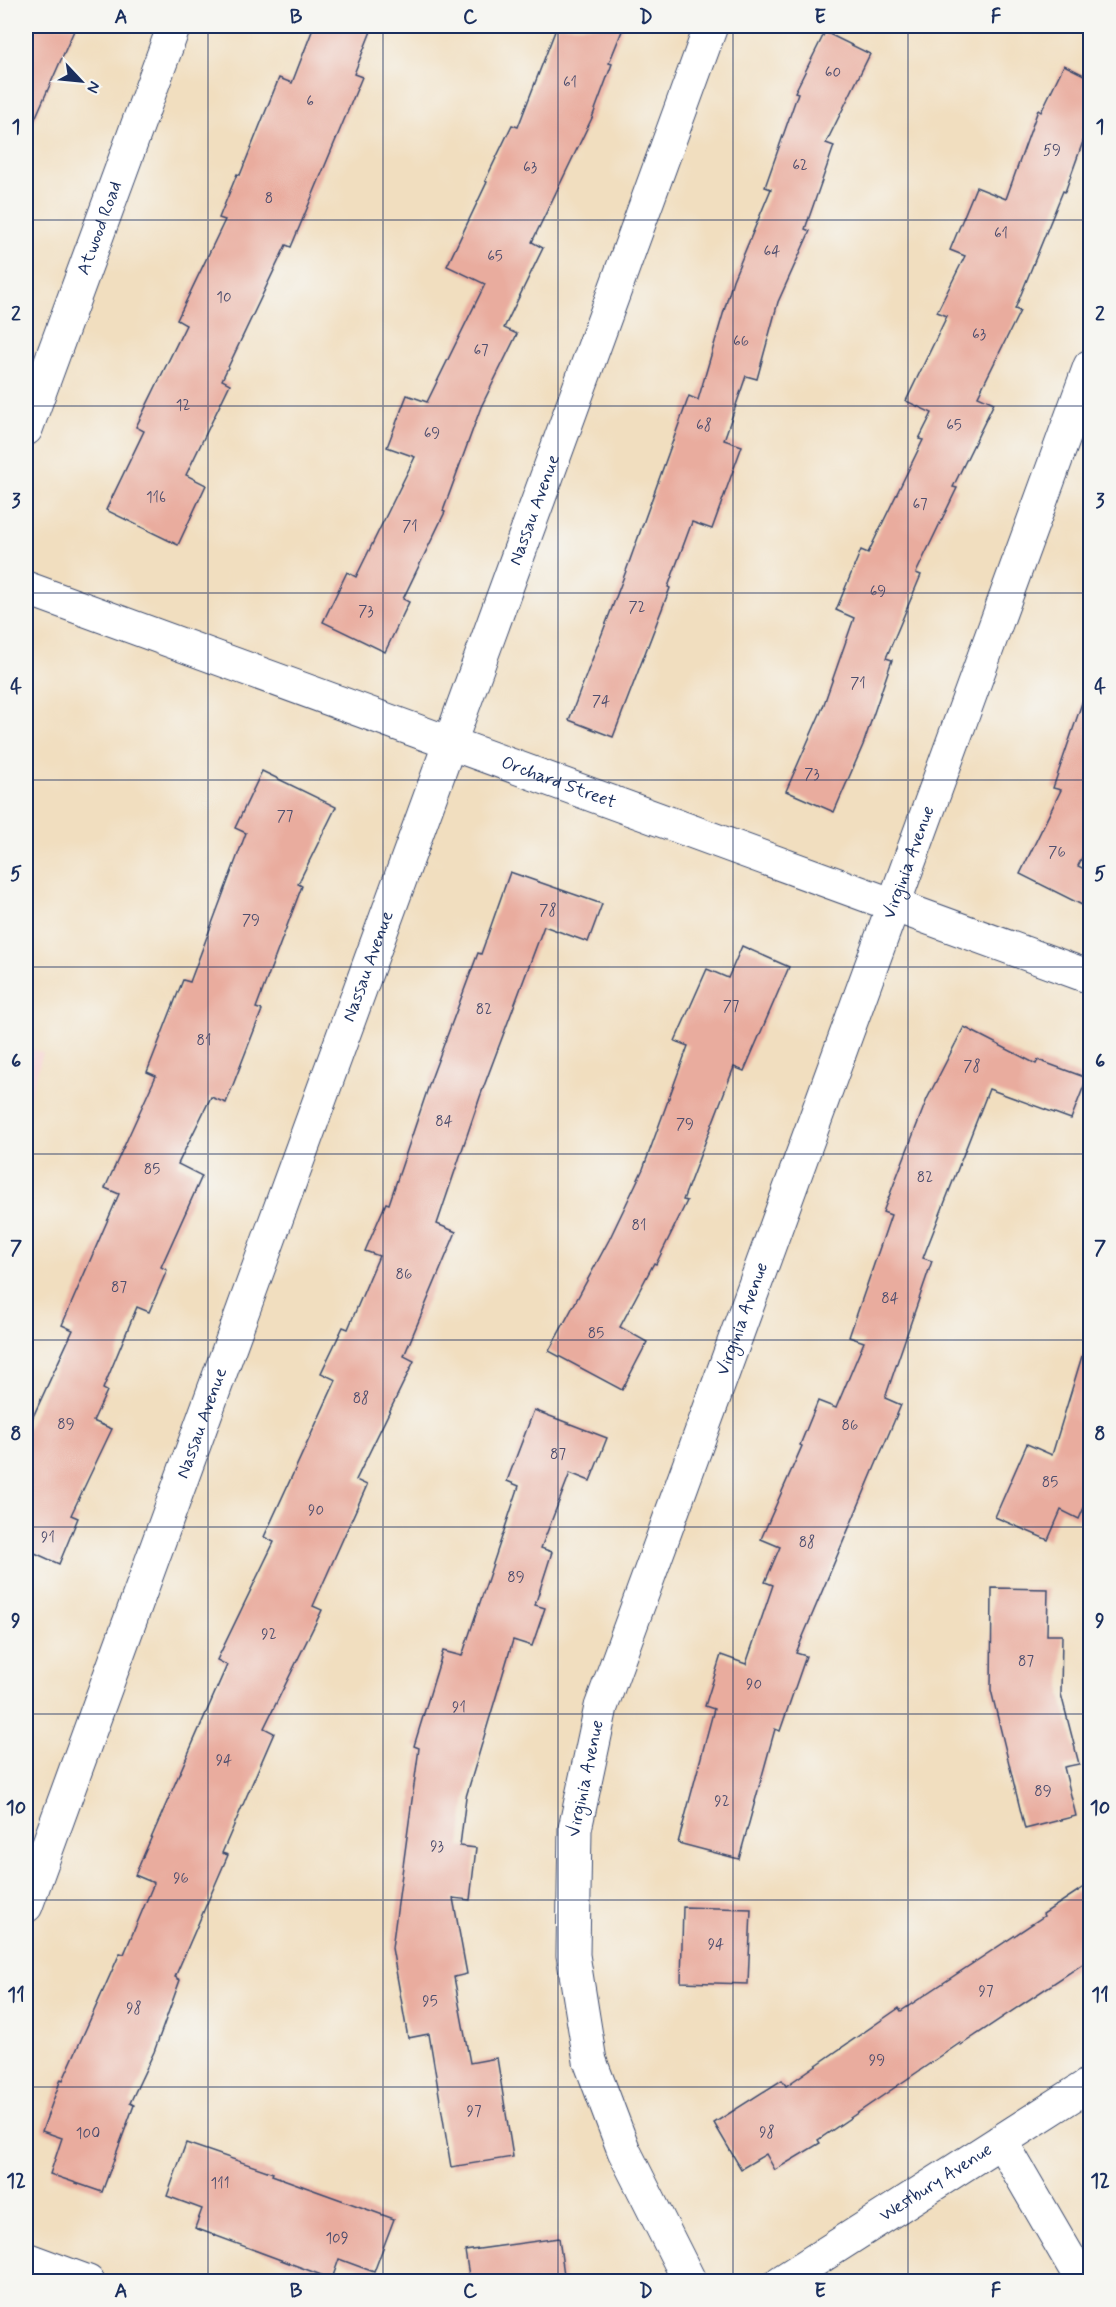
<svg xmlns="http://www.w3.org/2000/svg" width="1116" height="2307" viewBox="0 0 1116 2307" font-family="Mynerve,sans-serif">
<rect width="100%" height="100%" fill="#f6f6f2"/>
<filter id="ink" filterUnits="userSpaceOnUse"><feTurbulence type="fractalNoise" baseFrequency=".0167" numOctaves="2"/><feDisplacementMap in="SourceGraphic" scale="12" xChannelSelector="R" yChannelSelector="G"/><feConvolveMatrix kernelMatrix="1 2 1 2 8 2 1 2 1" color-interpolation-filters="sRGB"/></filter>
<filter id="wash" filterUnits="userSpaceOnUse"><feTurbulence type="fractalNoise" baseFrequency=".008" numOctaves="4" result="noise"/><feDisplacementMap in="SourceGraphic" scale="24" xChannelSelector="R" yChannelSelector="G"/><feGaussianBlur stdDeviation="1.35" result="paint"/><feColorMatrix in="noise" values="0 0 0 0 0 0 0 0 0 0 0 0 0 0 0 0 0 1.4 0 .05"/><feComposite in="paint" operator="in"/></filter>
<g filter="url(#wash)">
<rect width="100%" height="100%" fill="#f1debf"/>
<path fill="#f7d0cf" d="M 26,1047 L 43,1053 L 26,1107 Z"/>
<g id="blocks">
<g fill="#e9ac9e">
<path d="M 26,26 L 76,26 L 26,139 Z"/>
<path d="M 314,26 L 373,26 L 354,74 L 362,77 L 291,247 L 286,245 L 222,380 L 230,384 L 186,475 L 206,485 L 178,545 L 106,510 L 144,431 L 136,427 L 186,325 L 177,320 L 225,220 L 219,218 L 237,174 L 240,175 L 279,78 L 292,83 Z"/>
<path d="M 557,26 L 624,26 L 609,63 L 612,64 L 592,118 L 532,242 L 543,248 L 504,328 L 517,334 L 481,407 L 443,511 L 445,512 L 403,599 L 409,602 L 385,652 L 323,622 L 347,572 L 356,577 L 415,457 L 387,447 L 407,395 L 427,402 L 485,284 L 447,266 L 487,182 L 485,181 L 512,125 L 518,127 Z"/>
<path d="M 825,32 L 870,54 L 826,143 L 834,146 L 805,229 L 810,231 L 778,302 L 757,379 L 746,376 L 724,440 L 742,446 L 712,529 L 692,522 L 668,587 L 670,588 L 613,737 L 569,720 L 626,571 L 689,396 L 698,400 L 733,280 L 771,189 L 765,187 L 798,93 L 795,92 Z"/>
<path d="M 1064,65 L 1090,78 L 1090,122 L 1065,192 L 1063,191 L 1015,309 L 1020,311 L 978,396 L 994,403 L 953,487 L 957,488 L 916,573 L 921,575 L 886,658 L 892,660 L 863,745 L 834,812 L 786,791 L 823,707 L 854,618 L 836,610 L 861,550 L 868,553 L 923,440 L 919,439 L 932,413 L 906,401 L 947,316 L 937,312 L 965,256 L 950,250 L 976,187 L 1006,199 L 1038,110 L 1041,112 Z"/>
<path d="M 1085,694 L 1090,695 L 1090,841 L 1078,866 L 1090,872 L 1090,909 L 1020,874 L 1061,790 L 1053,788 Z"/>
<path d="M 262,771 L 336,807 L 298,884 L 302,886 L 256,1008 L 262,1010 L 226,1103 L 211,1097 L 178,1164 L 202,1176 L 161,1267 L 167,1270 L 149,1312 L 137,1307 L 103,1389 L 107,1391 L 93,1421 L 112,1429 L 71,1515 L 78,1518 L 59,1564 L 26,1549 L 26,1432 L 73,1330 L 62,1325 L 119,1194 L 105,1188 L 156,1076 L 147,1072 L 183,980 L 190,982 L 246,833 L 235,828 Z"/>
<path d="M 510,872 L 602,904 L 588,942 L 544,926 L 481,1094 L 437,1224 L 456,1232 L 404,1356 L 414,1361 L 356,1480 L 367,1485 L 313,1606 L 322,1610 L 264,1728 L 274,1733 L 222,1853 L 228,1855 L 175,1977 L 180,1980 L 154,2052 L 130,2103 L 134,2105 L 102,2192 L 50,2174 L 62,2138 L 42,2131 L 61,2079 L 63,2080 L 120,1953 L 124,1954 L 154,1883 L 135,1875 L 227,1665 L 217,1660 L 274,1542 L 264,1537 L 336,1380 L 321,1373 L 343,1327 L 348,1329 L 379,1256 L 365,1251 L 386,1203 L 389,1204 L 431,1079 L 478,953 L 481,954 Z"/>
<path d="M 742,946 L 789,967 L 744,1071 L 734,1067 L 683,1200 L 687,1201 L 656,1264 L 654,1263 L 620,1327 L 647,1342 L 622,1390 L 549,1351 L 609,1240 L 643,1169 L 688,1046 L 675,1041 L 707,969 L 728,978 Z"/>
<path d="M 964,1027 L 1036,1064 L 1038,1060 L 1087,1078 L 1071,1119 L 989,1089 L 923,1258 L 932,1261 L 885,1398 L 901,1405 L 796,1653 L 806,1656 L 780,1731 L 775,1729 L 739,1859 L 678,1843 L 714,1709 L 705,1706 L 721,1655 L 746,1664 L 773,1585 L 765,1582 L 780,1547 L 761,1539 L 802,1446 L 800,1445 L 818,1401 L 836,1408 L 864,1342 L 849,1337 L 891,1215 L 883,1212 L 927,1099 Z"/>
<path d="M 1082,1356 L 1090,1357 L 1090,1494 L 1079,1519 L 1061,1510 L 1048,1540 L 995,1517 L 1027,1444 L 1052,1455 Z"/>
<path d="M 534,1410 L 607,1438 L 590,1481 L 570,1473 L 541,1548 L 552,1552 L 535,1605 L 545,1608 L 532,1646 L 513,1640 L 466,1797 L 460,1846 L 476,1848 L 470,1900 L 453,1898 L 467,1974 L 454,1977 L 470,2063 L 497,2058 L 513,2157 L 451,2167 L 429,2034 L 408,2038 L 392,1948 L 419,1748 L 414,1746 L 443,1651 L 462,1656 L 519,1486 L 507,1481 Z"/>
<path d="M 992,1588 L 1048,1589 L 1047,1635 L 1062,1635 L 1061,1694 L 1079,1764 L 1064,1767 L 1076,1816 L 1025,1829 L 991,1690 Z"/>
<path d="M 1090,1883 L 1090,1959 L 961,2045 L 960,2043 L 818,2140 L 820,2143 L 775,2170 L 766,2154 L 741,2169 L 714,2123 L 782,2080 L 786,2086 L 899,2008 L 901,2011 L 1044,1916 L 1043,1914 Z"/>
<path d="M 683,1907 L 751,1909 L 748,1984 L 681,1982 Z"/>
<path d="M 186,2143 L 273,2173 L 272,2175 L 394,2219 L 374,2272 L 339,2259 L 332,2279 L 195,2228 L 202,2209 L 167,2196 Z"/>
<path d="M 559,2238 L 565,2282 L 470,2282 L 465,2251 Z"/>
</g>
</g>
</g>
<g filter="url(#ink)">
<use href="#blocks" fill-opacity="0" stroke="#3b496d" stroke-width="1.5"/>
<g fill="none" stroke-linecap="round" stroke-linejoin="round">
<g stroke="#3b496d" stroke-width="35">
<g id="minor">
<path id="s1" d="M 26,429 L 174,26"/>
<path id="s2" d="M 26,588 L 1090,977"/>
<path id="s3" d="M 26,1906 L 711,26"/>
<path d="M 1001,2141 L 1083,2282"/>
<path d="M 26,2259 L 88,2282"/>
<path id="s4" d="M 690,2282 L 624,2151 L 590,2061 L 573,1955 L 575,1829 L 601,1707 L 1090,366"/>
<path id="s5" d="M 781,2282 L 1090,2084"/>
</g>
</g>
<use href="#minor" stroke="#fff" stroke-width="33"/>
</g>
</g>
<path fill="none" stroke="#1b2f5e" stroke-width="1.5" stroke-opacity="0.55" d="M 208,26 L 208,2282M 383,26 L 383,2282M 558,26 L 558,2282M 733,26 L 733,2282M 908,26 L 908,2282M 26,220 L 1090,220M 26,406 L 1090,406M 26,593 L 1090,593M 26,780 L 1090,780M 26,967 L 1090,967M 26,1154 L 1090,1154M 26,1340 L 1090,1340M 26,1527 L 1090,1527M 26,1714 L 1090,1714M 26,1900 L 1090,1900M 26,2087 L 1090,2087"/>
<g text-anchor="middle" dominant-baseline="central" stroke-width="4.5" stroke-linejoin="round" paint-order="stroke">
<g font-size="15" fill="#4e4e6e">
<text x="833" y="73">60</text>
<text x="570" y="83">61</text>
<text x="310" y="102">6</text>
<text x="1052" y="151">59</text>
<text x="800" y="166">62</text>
<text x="530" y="168">63</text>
<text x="269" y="199">8</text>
<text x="1001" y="234">61</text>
<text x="772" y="252">64</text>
<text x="495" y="257">65</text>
<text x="224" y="298">10</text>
<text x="979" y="335">63</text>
<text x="741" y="342">66</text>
<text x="481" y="351">67</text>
<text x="183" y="406">12</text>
<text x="704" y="426">68</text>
<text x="954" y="426">65</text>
<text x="432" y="434">69</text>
<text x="156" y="498">116</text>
<text x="920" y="505">67</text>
<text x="410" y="527">71</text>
<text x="878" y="592">69</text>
<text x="637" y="608">72</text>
<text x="366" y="612">73</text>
<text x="858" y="684">71</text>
<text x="601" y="702">74</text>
<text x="812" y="775">73</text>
<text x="285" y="817">77</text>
<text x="1057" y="853">76</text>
<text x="548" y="911">78</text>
<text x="251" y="921">79</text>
<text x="731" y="1007">77</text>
<text x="484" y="1010">82</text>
<text x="204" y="1041">81</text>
<text x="972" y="1067">78</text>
<text x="444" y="1122">84</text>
<text x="685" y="1125">79</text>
<text x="152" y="1170">85</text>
<text x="925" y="1178">82</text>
<text x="639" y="1226">81</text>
<text x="404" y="1275">86</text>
<text x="119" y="1288">87</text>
<text x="890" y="1299">84</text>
<text x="596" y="1334">85</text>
<text x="361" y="1399">88</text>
<text x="66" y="1425">89</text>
<text x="850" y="1426">86</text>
<text x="558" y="1455">87</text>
<text x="1050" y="1483">85</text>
<text x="316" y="1511">90</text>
<text x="48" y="1538">91</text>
<text x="807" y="1543">88</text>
<text x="516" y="1578">89</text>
<text x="269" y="1635">92</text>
<text x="1026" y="1662">87</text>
<text x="754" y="1685">90</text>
<text x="459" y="1708">91</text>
<text x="224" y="1761">94</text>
<text x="1043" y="1792">89</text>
<text x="722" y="1802">92</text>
<text x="437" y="1847">93</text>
<text x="181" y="1879">96</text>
<text x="716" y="1945">94</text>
<text x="986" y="1992">97</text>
<text x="430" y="2002">95</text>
<text x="134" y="2009">98</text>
<text x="877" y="2061">99</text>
<text x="474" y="2112">97</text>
<text x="767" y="2133">98</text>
<text x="88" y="2134">100</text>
<text x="220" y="2184">111</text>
<text x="337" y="2239">109</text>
</g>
<g font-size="18" fill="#1b2f5e" stroke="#f6f6f2">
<text stroke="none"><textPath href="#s1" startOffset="214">Atwood Road</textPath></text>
<text stroke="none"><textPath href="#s3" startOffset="1486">Nassau Avenue</textPath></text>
<text stroke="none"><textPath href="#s2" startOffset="567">Orchard Street</textPath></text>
<text stroke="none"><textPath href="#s4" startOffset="1500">Virginia Avenue</textPath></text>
<text stroke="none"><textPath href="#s3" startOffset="1000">Nassau Avenue</textPath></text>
<text stroke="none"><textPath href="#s4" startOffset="1014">Virginia Avenue</textPath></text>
<text stroke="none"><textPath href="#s3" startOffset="514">Nassau Avenue</textPath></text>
<text stroke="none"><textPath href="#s4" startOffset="528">Virginia Avenue</textPath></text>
<text stroke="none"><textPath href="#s5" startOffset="184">Westbury Avenue</textPath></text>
</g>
</g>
<rect width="1116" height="2307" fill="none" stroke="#f6f6f2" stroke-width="66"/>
<g transform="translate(81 81) rotate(116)" stroke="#f6f6f2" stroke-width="4.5" paint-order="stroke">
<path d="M0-4.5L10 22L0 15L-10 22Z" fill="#1b2f5e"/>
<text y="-9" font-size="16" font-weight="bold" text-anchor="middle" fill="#1b2f5e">N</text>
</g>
<rect x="33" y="33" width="1050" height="2241" fill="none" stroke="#1b2f5e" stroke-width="2"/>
<g font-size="20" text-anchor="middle" font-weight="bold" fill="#1b2f5e">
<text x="121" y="23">A</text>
<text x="296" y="23">B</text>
<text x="470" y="23">C</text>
<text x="646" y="23">D</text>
<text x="820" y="23">E</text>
<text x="996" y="23">F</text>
<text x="16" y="133">1</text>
<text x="1100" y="133">1</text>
<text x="16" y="320">2</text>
<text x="1100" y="320">2</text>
<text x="16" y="507">3</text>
<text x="1100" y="507">3</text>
<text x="16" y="693">4</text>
<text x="1100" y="693">4</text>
<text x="16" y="880">5</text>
<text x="1100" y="880">5</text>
<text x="16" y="1067">6</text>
<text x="1100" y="1067">6</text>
<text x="16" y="1254">7</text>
<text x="1100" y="1254">7</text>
<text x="16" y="1440">8</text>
<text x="1100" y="1440">8</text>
<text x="16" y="1627">9</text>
<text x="1100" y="1627">9</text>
<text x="16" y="1814">10</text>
<text x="1100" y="1814">10</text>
<text x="16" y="2001">11</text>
<text x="1100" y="2001">11</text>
<text x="16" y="2187">12</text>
<text x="1100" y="2187">12</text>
<text x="121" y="2297">A</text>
<text x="296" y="2297">B</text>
<text x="470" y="2297">C</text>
<text x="646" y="2297">D</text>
<text x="820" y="2297">E</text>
<text x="996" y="2297">F</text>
</g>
</svg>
